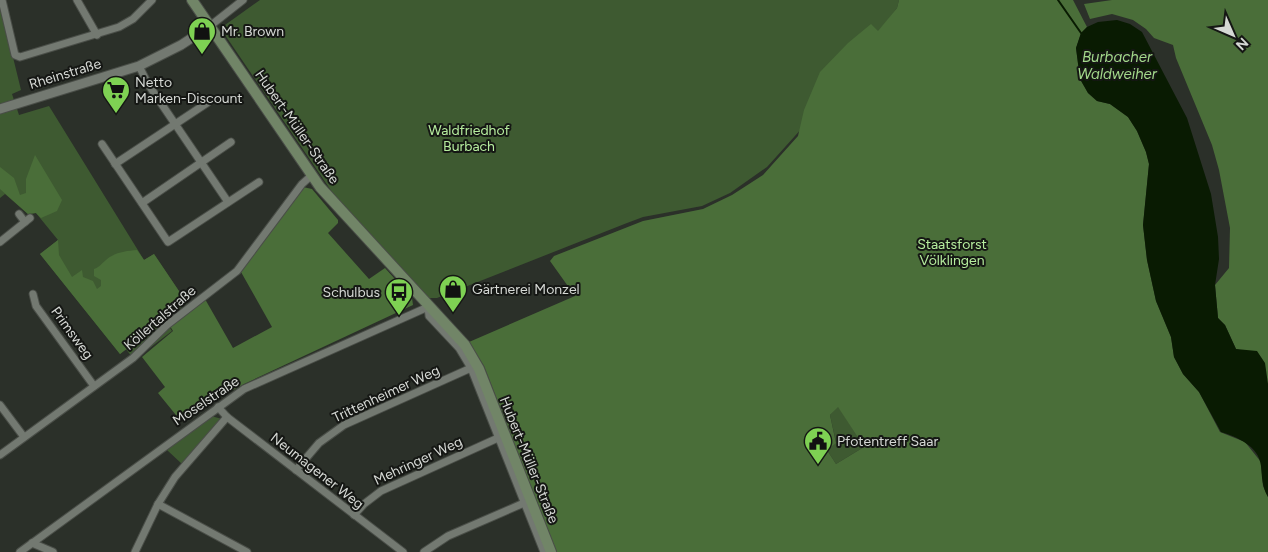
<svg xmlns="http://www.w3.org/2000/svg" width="1268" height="552" viewBox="0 0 1268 552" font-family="Figtree,sans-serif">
<rect width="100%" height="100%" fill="#2b3029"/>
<g fill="#3e5a31">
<path d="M 260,0 L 899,0 L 897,8 L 887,21 L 803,127 L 767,167 L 730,193 L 702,206 L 643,217 L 627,223 L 437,298 L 429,298 L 332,192 L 223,32 L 225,25 Z"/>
<path d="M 0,4 L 21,90 L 12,94 L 19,115 L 49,106 L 144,260 L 154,254 L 187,303 L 165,320 L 172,331 L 134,360 L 126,349 L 120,354 L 40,254 L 58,240 L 36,213 L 28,214 L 5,194 L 0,198 Z"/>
<path d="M 838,406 L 864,447 L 836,464 L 827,450 L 836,442 L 830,415 Z"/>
<path d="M 211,416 L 222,419 L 182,464 L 167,450 Z"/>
</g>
<g fill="#4a6e39" fill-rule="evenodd">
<path d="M 899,0 L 1073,0 L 1087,27 L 1081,33 L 1076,48 L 1080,79 L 1088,93 L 1097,101 L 1110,104 L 1128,117 L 1137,131 L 1146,152 L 1149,164 L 1143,225 L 1147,260 L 1156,301 L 1171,337 L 1174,357 L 1183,374 L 1199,392 L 1220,432 L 1245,442 L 1261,462 L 1263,486 L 1268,497 L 1268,552 L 556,552 L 484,366 L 469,342 L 575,296 L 550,261 L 554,256 L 643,221 L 703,209 L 732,195 L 763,175 L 798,136 L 804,110 L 820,72 L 848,43 L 871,24 L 878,31 L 897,8 ZM 838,407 L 864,447 L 836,464 L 827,450 L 836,443 L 830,415 Z"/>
<path d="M 1112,0 L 1268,0 L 1268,384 L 1247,352 L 1236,349 L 1225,325 L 1218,318 L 1215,285 L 1229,268 L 1230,228 L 1219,170 L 1212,145 L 1176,58 L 1173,45 L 1154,38 L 1146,29 L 1133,20 L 1112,14 L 1090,19 L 1084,4 Z"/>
<path d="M 35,155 L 62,200 L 57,211 L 41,218 L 36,213 L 28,214 L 0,189 L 0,167 L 14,178 L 20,195 L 26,193 L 26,179 Z"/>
<path d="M 303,187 L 312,189 L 338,220 L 338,223 L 328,233 L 369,279 L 385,268 L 412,298 L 413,305 L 244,384 L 180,420 L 158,393 L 165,387 L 142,357 L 173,331 L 170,326 L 205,299 L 233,348 L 272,327 L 241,272 Z"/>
<path d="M 58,240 L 59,255 L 72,277 L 82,270 L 83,277 L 93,281 L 97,289 L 101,286 L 101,280 L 94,276 L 94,269 C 100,267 101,264 106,260 C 115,252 126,251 137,250 L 144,260 L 154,254 L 187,303 L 120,354 L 40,254 Z"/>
</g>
<path fill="#091b02" d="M 1117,20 L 1130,24 L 1142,32 L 1187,118 L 1211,194 L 1218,237 L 1219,259 L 1215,285 L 1218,318 L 1225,325 L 1236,349 L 1257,351 L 1265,363 L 1268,384 L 1268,497 C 1262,487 1262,477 1261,466 C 1259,446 1237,437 1221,432 L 1199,392 L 1183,374 L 1174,357 L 1171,337 L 1156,301 L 1147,260 L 1143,225 L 1149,164 L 1146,152 L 1137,131 L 1128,117 L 1110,104 L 1097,101 L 1088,93 L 1080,79 L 1076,48 L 1081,33 L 1087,27 L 1098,22 Z"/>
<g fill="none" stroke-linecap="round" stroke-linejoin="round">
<path stroke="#091b02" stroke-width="2" d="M 1058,0 L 1081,33"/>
<g stroke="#4a4e48" stroke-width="9">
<g id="minor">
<path d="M 2,0 L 15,55 L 20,57 L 119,27 L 133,19 L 152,0"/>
<path d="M 77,0 L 97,35"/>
<path d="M 210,26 L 243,0"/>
<path d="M 139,66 L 148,84 L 228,202"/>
<path d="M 102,144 L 168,242 L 259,182"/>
<path d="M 115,164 L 207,103"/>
<path d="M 142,203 L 231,142"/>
<path d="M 19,214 L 25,222"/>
<path d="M 0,242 L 30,218"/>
<path d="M 33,294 L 36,306 L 94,386"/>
<path d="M 0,405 L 24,437"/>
<path d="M 218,407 L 227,417 L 403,552"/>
<path d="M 0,455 L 133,358 L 167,325 L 237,271 L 302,184 L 312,175"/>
<path d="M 296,470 L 319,443 L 344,425 L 471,368"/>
<path d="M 158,504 L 247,552"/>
<path d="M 354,515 L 364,504 L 381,491 L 498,438"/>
<path d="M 32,543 L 53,552"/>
<path d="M 20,552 L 244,389 L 428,307 L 429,316 L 459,348 L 471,368 L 544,552"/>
<path d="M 135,552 L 158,504 L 175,477 L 227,417"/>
<path d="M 424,552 L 448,536 L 524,503"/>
</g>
</g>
<g stroke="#4a4e48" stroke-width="11">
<path id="tertiary" d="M 0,109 L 139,66 L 181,45 L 210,26"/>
</g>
<g stroke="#4a4e48" stroke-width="12">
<path id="secondary" d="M 192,0 L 320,187 L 465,345 L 479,369 L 551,552"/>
</g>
<use href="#minor" stroke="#737971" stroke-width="7"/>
<use href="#tertiary" stroke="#737971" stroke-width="9"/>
<use href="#secondary" stroke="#718567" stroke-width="10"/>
</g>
<defs>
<g id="shop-pin" transform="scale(1.4375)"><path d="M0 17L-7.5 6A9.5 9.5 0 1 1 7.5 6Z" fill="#7ed153" stroke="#151714"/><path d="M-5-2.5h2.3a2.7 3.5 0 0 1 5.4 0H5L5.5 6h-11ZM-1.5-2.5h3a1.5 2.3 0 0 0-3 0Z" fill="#111"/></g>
<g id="supermarket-pin" transform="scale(1.4375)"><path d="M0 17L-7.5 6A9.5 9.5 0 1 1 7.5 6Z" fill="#7ed153" stroke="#151714"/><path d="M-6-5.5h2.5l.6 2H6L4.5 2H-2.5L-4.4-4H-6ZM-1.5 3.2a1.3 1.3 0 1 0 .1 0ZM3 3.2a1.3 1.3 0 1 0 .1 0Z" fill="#111"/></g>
<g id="bus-pin" transform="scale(1.4375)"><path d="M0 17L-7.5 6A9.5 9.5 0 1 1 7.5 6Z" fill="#7ed153" stroke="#151714"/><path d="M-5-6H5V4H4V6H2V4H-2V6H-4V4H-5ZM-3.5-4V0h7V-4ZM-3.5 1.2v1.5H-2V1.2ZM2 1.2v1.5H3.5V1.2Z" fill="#111"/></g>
<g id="civic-pin" transform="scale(1.4375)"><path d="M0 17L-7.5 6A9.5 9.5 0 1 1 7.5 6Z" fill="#7ed153" stroke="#151714"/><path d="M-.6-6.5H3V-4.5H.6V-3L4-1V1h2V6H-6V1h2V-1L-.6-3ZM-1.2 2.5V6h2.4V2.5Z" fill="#111"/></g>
</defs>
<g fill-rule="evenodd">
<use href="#shop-pin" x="202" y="31"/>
<use href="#supermarket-pin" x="116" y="90"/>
<use href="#shop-pin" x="453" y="289"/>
<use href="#bus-pin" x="399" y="292"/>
<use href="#civic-pin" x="818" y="441"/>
</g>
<g text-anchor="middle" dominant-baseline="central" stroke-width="4" stroke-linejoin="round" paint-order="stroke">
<g font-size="14" fill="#d6d9d5" stroke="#151714" text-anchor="start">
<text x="221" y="31">Mr. Brown</text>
<text x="135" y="82">Netto<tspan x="135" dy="16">Marken-Discount</tspan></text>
<text x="472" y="289">Gärtnerei Monzel</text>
<text x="380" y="292" text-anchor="end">Schulbus</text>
<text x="837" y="441">Pfotentreff Saar</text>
</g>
<g font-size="14" fill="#d6d9d5" stroke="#151714">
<text transform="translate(65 74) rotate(-17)">Rheinstraße</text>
<text transform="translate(297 127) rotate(55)">Hubert-Müller-Straße</text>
<text transform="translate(160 318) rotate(-41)">Köllertalstraße</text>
<text transform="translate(72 333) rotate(54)">Primsweg</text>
<text transform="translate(386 394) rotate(-25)">Trittenheimer Weg</text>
<text transform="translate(206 401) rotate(-34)">Moselstraße</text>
<text transform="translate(529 460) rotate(68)">Hubert-Müller-Straße</text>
<text transform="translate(418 461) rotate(-25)">Mehringer Weg</text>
<text transform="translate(317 471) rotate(38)">Neumagener Weg</text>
</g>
<g font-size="14" fill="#b6ed9e" stroke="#151714">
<text x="469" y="130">Waldfriedhof<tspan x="469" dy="16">Burbach</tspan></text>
<text x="952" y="244">Staatsforst<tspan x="952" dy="16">Völklingen</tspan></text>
</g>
<g font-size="15" font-style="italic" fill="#a3d98b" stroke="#151714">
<text x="1117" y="57">Burbacher<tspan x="1117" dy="17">Waldweiher</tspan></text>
</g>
</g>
<g transform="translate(1233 35) rotate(135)" stroke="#151714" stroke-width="4" paint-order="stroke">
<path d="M0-4L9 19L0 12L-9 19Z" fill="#d6d9d5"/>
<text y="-8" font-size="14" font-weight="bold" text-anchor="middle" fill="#d6d9d5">N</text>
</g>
</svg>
